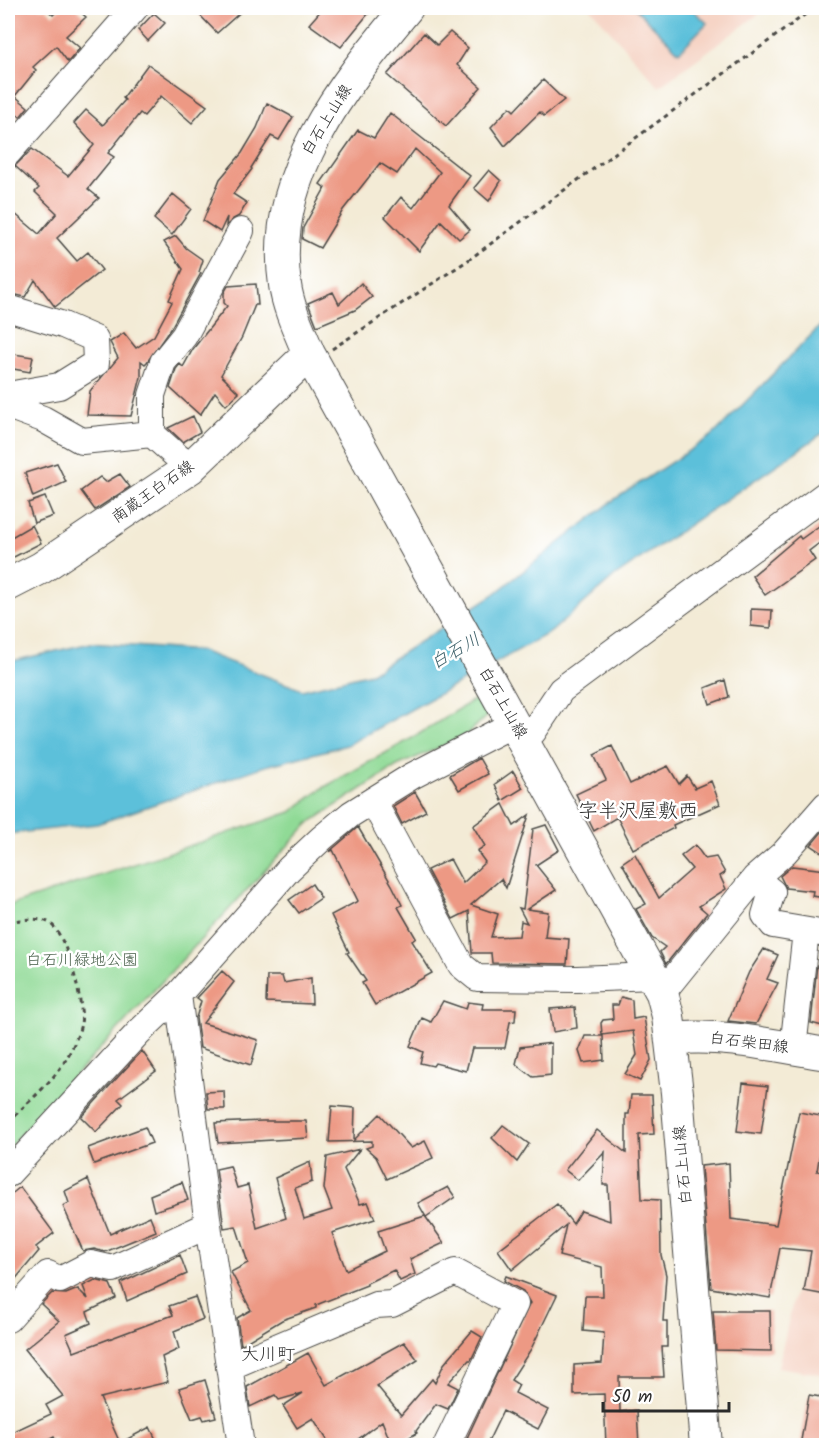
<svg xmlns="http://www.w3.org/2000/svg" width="834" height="1453" font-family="Kalam,'Klee One',sans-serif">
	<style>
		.built { fill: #f5d2c2 }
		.green { fill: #90da96; stroke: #5e8260; stroke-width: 1.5 }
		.water { fill: #5cc0da; stroke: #447682; stroke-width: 1.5 }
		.building { fill: #ed9984 }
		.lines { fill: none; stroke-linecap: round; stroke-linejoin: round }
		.minor-casing { stroke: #494845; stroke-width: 28 }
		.major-casing { stroke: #494845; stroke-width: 34 }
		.path { stroke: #494845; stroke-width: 3; stroke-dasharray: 4.5 4.5; stroke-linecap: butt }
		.minor { stroke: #fff; stroke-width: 26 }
		.major { stroke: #fff; stroke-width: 32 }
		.labels { text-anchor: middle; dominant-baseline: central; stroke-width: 5; stroke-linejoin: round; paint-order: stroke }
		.street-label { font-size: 16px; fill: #2b2b2b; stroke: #fff }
		.park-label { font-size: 16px; fill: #49604b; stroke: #fff }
		.water-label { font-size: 18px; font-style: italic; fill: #3c5f68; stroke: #fff }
		.neighbourhood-label { font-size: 18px; fill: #2b2b2b; stroke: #fff }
		.quarter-label { font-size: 20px; fill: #2b2b2b; stroke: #fff }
	</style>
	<rect width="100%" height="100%" fill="#fff"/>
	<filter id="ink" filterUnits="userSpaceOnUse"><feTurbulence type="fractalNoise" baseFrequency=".0167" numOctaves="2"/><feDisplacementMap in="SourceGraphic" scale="12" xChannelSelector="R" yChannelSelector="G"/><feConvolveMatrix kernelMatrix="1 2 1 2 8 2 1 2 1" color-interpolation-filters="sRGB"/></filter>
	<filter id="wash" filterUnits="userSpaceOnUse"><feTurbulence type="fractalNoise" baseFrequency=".008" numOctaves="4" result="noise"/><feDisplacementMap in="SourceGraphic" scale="24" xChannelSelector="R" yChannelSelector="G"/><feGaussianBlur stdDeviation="1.35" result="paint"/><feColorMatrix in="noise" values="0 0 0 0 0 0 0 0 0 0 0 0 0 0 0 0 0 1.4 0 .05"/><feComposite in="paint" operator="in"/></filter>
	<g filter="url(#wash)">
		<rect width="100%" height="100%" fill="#f3ebd6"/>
		<!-- built -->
		<path class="built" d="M590,8H767L659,87Z
			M826,1157V1375L778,1367Z"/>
		<!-- green -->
		<path class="green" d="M480,696L489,714L465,736L397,766L309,823L8,1148V906L291,812L321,789L414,737Z"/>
		<!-- water -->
		<path class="water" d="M635,8H691L707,23L679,52Z
			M826,320V431L615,576L551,632L347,745L262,767L97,824L8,834V662L91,643L201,651L302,690L371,673L493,595L615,499L713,435Z"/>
		<g id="blocks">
			<!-- building -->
			<path class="building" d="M8,8H45L53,15L60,8H76L86,17L66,36L80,48L68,62L56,46L33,67L36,70L15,96L28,107L20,117L8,105Z
				M193,8H245L217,33Z
				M323,8H373L341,47L309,24Z
				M154,13L165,23L148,41L138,30Z
				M450,32L468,48L457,65L481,87L446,126L387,75L424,33L437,45Z
				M148,64L207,106L192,123L161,96L144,116L140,113L108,153L114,157L88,189L99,198L57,238L77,261L88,252L102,270L55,307L35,280L25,297L8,293V208L39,234L57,213L35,192L39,188L15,166L32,149L68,176L94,145L74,123L86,110L103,125L125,100L123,98Z
				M543,80L564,100L544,116L540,112L505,146L491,127L510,107L514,111Z
				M267,103L293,117L279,140L271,136L251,168L252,169L233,194L247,203L239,216L233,219L226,226L227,217L220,232L203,221L220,179L242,153L257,128Z
				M390,113L470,176L449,205L470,230L459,239L441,221L419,251L385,217L401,197L413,208L440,172L415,149L397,174L380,163L343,210L320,248L302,239L303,228L325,188L320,184L358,130L374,138Z
				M489,170L501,181L489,201L474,188Z
				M173,194L191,209L172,235L154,219Z
				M176,236L186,248L203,260L199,272L201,273L171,328L147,362L145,364L141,361V377L131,416L87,415L90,391L118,358L110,342L124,333L136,348L154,336L172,302L169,300L183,269L164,242Z
				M361,283L372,297L355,310L317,326L308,303L333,292L339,304Z
				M256,284L258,305H255L242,337L221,375L239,393L226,405L215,392L200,415L170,388L176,369L180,364L183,367L193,349L227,306L224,303V293L228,286Z
				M8,353L33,357L30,372L8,368Z
				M193,416L200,432L183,442L168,428Z
				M57,463L66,482L33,497L25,473Z
				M120,474L130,487L95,510L81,491L100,477L106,482Z
				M45,497L53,516L34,523L28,503Z
				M826,521V538L809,551L815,560L765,595L752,576L799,536L801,539Z
				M32,525L41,543L8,560V539Z
				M751,609L772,610L771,628L751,626Z
				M725,680L729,697L710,704L705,688Z
				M612,746L630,784L668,766L679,784L687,776L695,788L711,781L720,804L673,825L674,828L633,849L617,817L594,831L576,794L606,780L594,755Z
				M479,758L488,774L459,790L450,775Z
				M513,771L523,788L502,801L495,784Z
				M415,792L426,811L402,824L393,806Z
				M503,804L514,826L529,815L506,888L501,879L471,905L498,914L491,937L519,936L521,921L527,923L519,908L523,909L533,829L546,825L559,850L536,865L556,890L527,909L548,912L545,937L569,939L567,964L492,963L491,953H472L469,911L453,919L427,870L450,859L463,883L485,862L477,851L485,846L473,826Z
				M358,827L392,885L402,905L398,907L416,938L412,941L432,973L375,1005L362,983L366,981L347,953L349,952L331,915L358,901L333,850L329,852Z
				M826,827V855L811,845Z
				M695,845L705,859L716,857L725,873L720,876L726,889L699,906L707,913L666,964L660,952L665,947L652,938L636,909L646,904L622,863L635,854L659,898L692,869L681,856Z
				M792,866L826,870V898L812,896L813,891L786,888L780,876Z
				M312,884L321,898L299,913L289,900Z
				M764,949L778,955L767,979L778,983L756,1024L728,1021L749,972Z
				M817,965H826V1027L811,1023Z
				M222,971L234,982L203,1023L258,1040L251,1065L200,1048L196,1018L201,1001L197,998Z
				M267,976H282L284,983L311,978L312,1004L266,1002Z
				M621,997L632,1000L633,1019L644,1017L651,1060L640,1081L625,1074L637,1055L633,1031L602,1035L601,1023L603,1020L613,1019L612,1005H618Z
				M443,1001L466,1009L468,1002L483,1004L482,1009H516L515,1021L510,1022L505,1048H472L466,1071L435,1063L433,1066L420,1063L423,1052L410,1046L422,1018L431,1022Z
				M575,1007L577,1028L553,1032L550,1009Z
				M585,1036H603L604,1060L583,1063L579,1051Z
				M551,1043V1075L533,1077L516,1064L520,1047Z
				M142,1051L156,1071L118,1099L123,1104L96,1132L81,1117Z
				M743,1083L768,1086L761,1134L737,1131Z
				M224,1091L225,1109H208L206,1092Z
				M631,1095H652L654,1134L639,1135L642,1199L660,1200L661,1255L666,1275L663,1321H667V1347H662L664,1377H619L620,1412L637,1410L639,1446H606L604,1394L574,1395V1365L602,1363L604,1333L583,1331L585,1296H603L602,1267L559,1256L566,1225L512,1270L498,1250L557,1204L573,1224L581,1211L610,1221L608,1185H603L605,1152L578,1180L565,1170L597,1130L626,1153V1114H629Z
				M332,1106L355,1108L354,1140L380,1114L411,1148L425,1141L433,1158L387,1179L376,1157L366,1148L372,1146V1141L329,1142Z
				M799,1112L826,1117L817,1171L826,1173V1295L804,1291L811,1251L780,1248L770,1298L711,1288L701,1166L729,1163L731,1219L776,1225Z
				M262,1121H306L308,1138L218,1143L215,1123Z
				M503,1125L529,1144L517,1162L492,1138Z
				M145,1127L152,1143L94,1164L88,1148Z
				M360,1149L344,1169L360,1204L368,1202L375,1219L332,1233L346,1270L385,1251L378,1231L425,1216L444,1243L410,1259L415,1274L400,1281L394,1270L367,1283V1285L316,1305V1308L282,1320L241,1345L237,1318L251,1310L231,1272L248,1263L236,1226L224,1228L216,1169L230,1166L237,1188L248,1185L257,1228L286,1218L275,1178L310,1162L312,1182L295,1188L304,1219L332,1210L324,1189L327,1157Z
				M88,1179L110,1234L150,1216L156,1231L105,1252L94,1249L83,1251L63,1206L69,1203L65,1191Z
				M182,1182L188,1200L154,1211L150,1195Z
				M20,1187L54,1233L36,1247L39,1251L8,1288V1197Z
				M448,1187L455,1197L426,1217L418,1203Z
				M180,1255L187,1274L127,1301L121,1283Z
				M506,1276L557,1295L531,1349L511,1380L519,1385L515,1393L548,1410L538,1429L503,1411L486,1446H478L467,1438L530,1303L523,1291L504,1281Z
				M95,1280L110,1284L116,1298L87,1312L91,1323L66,1334L74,1352L173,1315L169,1306L195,1297L203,1319L174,1331L179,1349L162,1357L168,1382L100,1398L120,1443L150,1427L159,1446H58L54,1437L36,1446H8V1434L51,1414L46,1405L63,1396L25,1349L59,1321L41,1304L52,1293L66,1294L78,1289L88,1299L83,1286Z
				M713,1311H770L771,1351L716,1350Z
				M472,1331L482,1337L471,1360H469L448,1383L458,1388L448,1409L436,1404L416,1431L417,1433L394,1446H392L382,1421L349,1446H331L313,1418L297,1428L283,1406L303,1393L279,1400L275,1395L250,1407L247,1387L308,1353L326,1385L404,1342L418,1360L377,1386L401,1415L432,1379L435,1383L444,1364Z
				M205,1380L216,1417L204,1420L202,1416L192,1419L179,1388Z
				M809,1395L826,1398V1446H800Z"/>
		</g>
	</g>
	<g filter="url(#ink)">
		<use href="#blocks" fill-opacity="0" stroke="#494845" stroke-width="1.5"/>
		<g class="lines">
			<defs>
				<path id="minor" d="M8,153L135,8
					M8,308L63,325L95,339L96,363L59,386L8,395
					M8,406L43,419L82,441L152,434
					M190,468L152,434V395L163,362L184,336L241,231
					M523,738L533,732L561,690L826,494
					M373,801L461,965L477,978L577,979L654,976
					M755,878L772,892L765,915L773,925L826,934
					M662,993L755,878L785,852L826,805
					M178,995L208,1225L241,1446
					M793,1049L806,931
					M8,1174L139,1032L178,995L289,869L322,838L351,814L412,776L515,723
					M8,1319L48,1274L60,1280L91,1264L113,1269L208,1225
					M229,1367L376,1305L392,1304L455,1272L515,1304L446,1446"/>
				<path id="major" d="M407,8C342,86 269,177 285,285C288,308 300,332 309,354L662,993L668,1016L677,1093L706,1446
					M8,585L41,568L190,468L309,354
					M671,1039C722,1033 776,1046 826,1054"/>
			</defs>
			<!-- minor casing -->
			<use href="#minor" class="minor-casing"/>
			<!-- major casing -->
			<use href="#major" class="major-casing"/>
			<!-- path -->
			<path class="path" d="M332,349L467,261L814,8
				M8,922C20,920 36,917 48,922C66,930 85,1006 81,1024C79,1032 75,1043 71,1050C58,1078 30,1100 8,1122"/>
			<!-- minor -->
			<use href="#minor" class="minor"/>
			<!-- major -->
			<use href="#major" class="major"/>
		</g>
	</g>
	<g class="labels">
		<!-- street labels -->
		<g class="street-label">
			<text transform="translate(327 120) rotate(-58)">白石上山線</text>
			<text transform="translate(153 492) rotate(-35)">南蔵王白石線</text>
			<text transform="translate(503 703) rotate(60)">白石上山線</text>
			<text transform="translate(749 1043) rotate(7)">白石柴田線</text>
			<text transform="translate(683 1165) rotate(-95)">白石上山線</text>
		</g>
		<!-- park labels -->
		<g class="park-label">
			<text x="82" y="960">白石川緑地公園</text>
		</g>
		<!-- water labels -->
		<g class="water-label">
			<text transform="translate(456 652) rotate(-30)">白石川</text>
		</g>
		<!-- neighbourhood labels -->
		<g class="neighbourhood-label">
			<text x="268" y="1355">大川町</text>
		</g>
		<!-- quarter labels -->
		<g class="quarter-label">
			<text x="638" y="812">字半沢屋敷西</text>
		</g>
	</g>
	<!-- margin -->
	<rect width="834" height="1453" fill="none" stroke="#fff" stroke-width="30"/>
	<!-- scale -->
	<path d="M603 1402v9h126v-9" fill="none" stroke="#2b2b2b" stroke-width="3"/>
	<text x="612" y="1402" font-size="18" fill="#2b2b2b" stroke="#ffffff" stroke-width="4.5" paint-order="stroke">50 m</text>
</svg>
